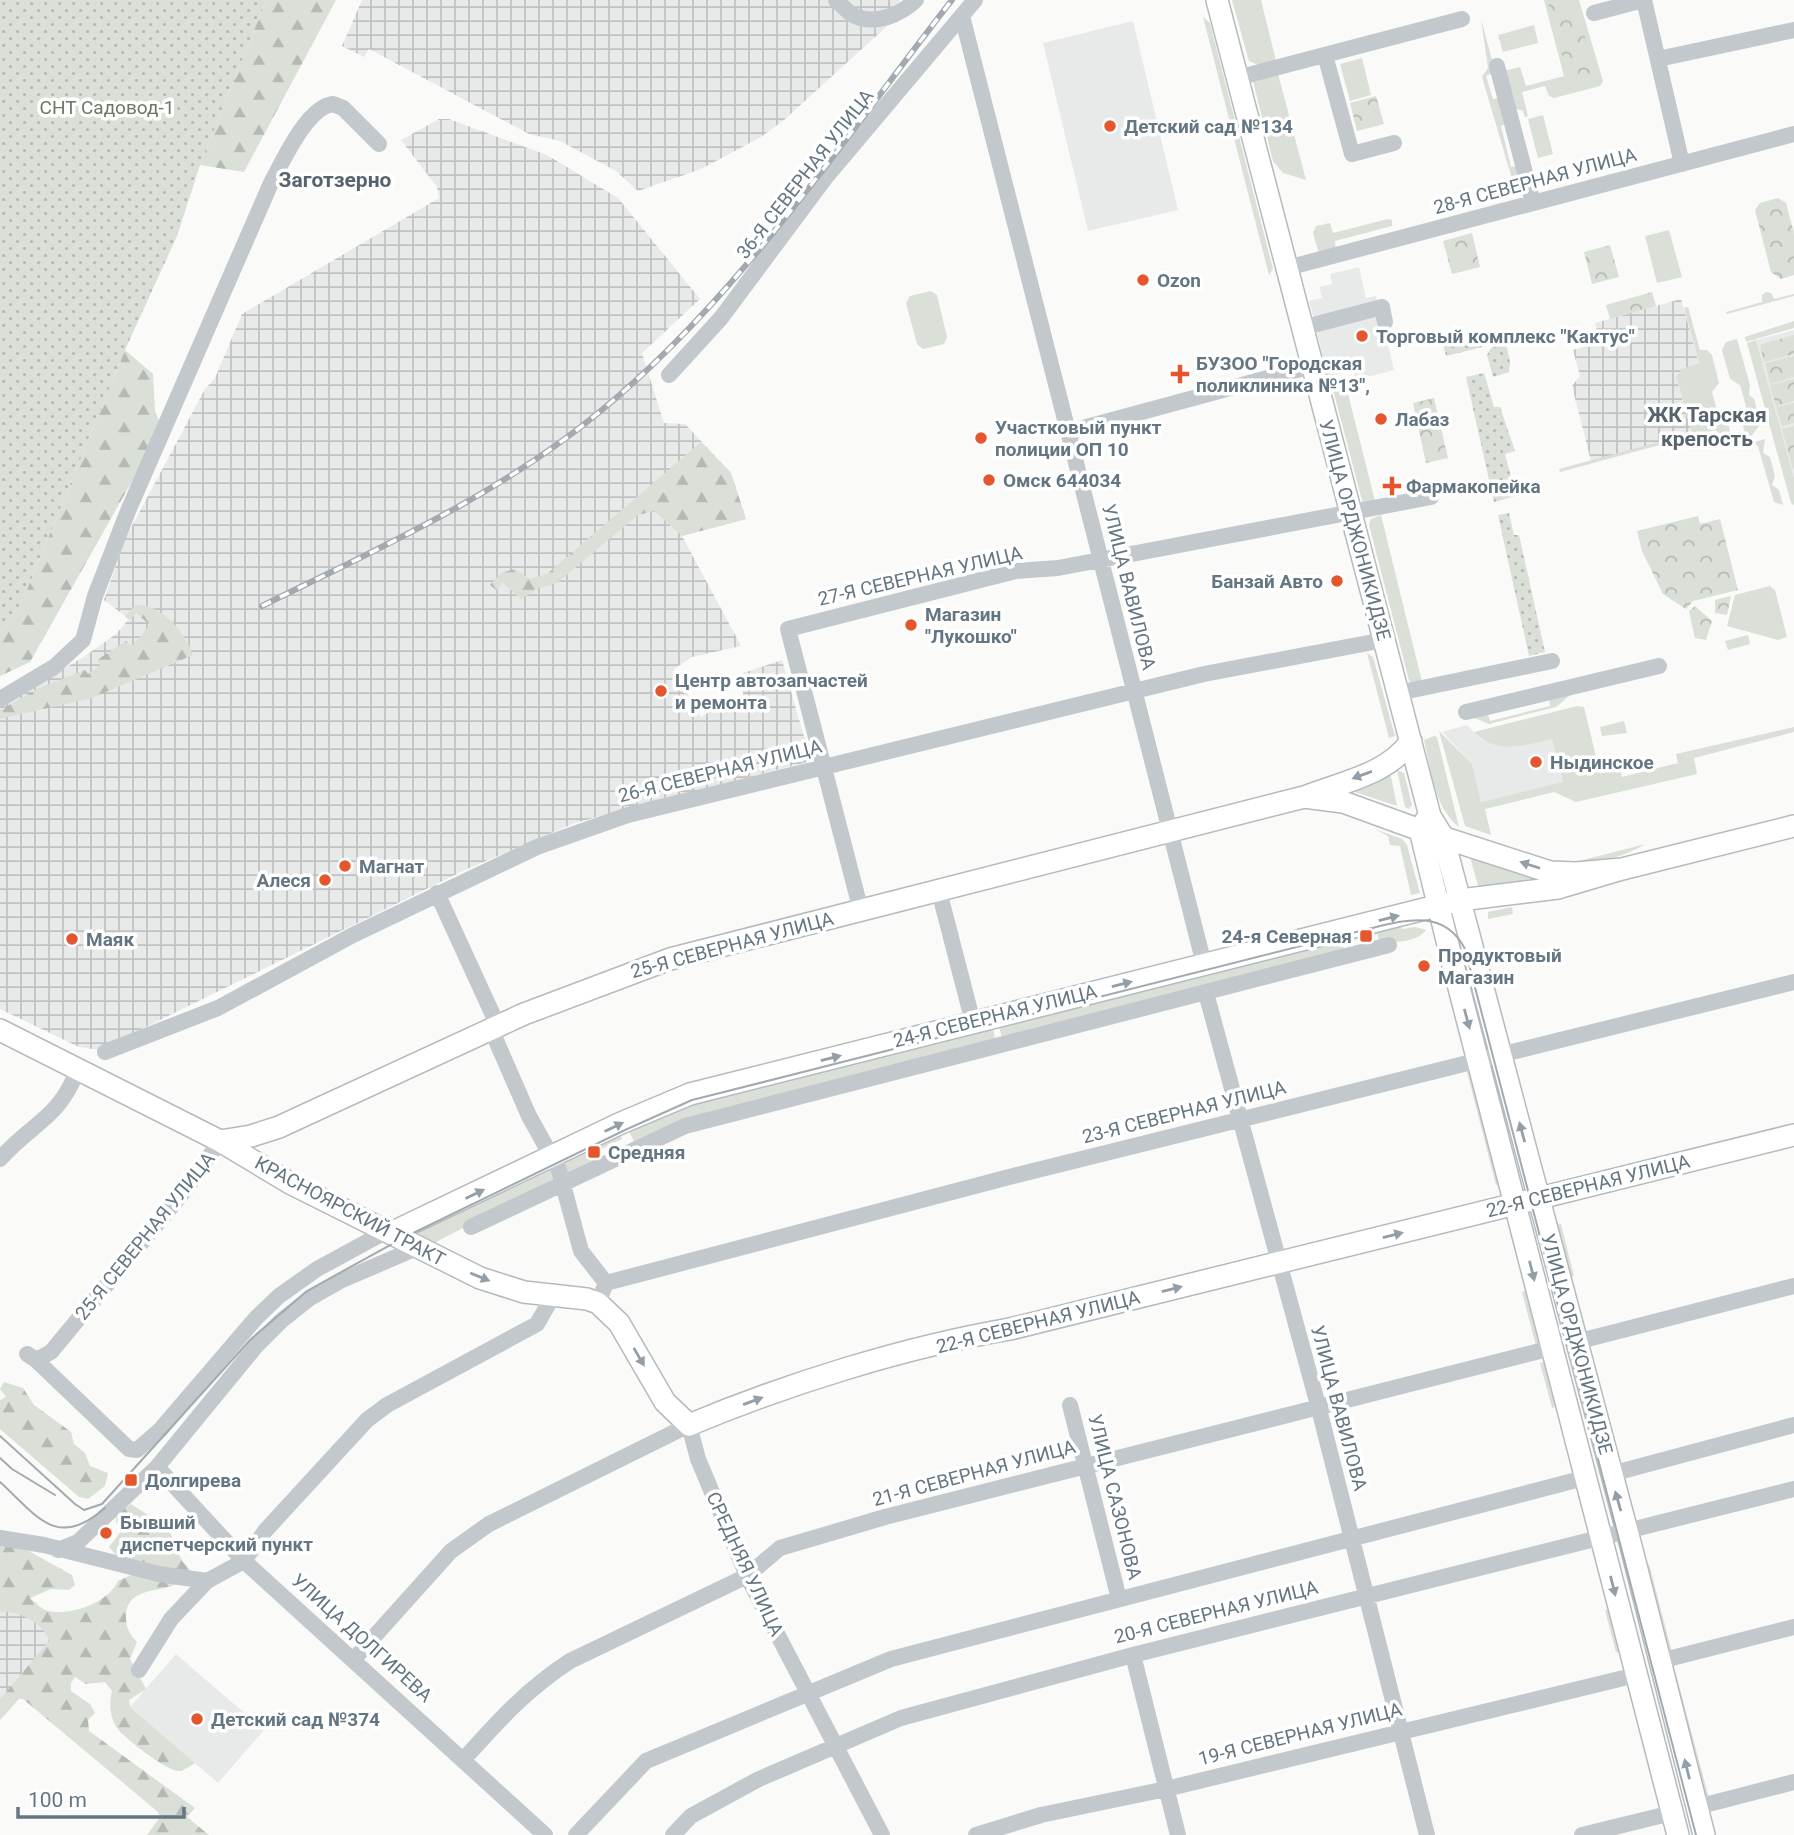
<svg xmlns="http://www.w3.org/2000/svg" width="1794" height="1835" font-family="Roboto,sans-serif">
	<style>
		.built { fill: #e8e9e9 }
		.industrial { fill: url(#industrial-grid) }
		.grass { fill: #dadfd7 }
		.forest { fill: url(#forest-firs) }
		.park { fill: url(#park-crowns) }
		.garden { fill: url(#garden-dots) }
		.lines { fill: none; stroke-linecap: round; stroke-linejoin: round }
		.major-casing { stroke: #b5babe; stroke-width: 24 }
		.minor { stroke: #c3c8cc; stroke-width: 16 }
		.major { stroke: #fff; stroke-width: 21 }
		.tram { stroke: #a2aab0; stroke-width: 2 }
		.rail-casing { stroke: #a2aab0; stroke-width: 6 }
		.rail { stroke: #fff; stroke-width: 3.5; stroke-dasharray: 10; stroke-linecap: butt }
		.oneway { fill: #939fa8 }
		.poi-dot { fill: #e4572e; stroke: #fff; stroke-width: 2.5 }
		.labels { text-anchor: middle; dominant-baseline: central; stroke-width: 7; stroke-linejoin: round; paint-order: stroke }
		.park-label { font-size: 19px; fill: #687a64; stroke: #fff }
		.poi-label { font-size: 19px; font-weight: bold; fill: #657683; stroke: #fff; text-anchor: start }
		.street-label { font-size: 19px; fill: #657683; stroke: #fff }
		.neighbourhood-label { font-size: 21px; font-weight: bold; fill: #57646e; stroke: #fff }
	</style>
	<defs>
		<pattern id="industrial-grid" width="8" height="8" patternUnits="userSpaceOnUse" patternTransform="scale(1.75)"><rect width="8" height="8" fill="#e8e9e9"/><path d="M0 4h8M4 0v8" fill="none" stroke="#c0c1c2"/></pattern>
		<pattern id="forest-firs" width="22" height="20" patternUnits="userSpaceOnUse" patternTransform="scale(1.75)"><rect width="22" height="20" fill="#dadfd7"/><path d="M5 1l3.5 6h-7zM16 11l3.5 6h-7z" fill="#b4b9b4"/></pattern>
		<pattern id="park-crowns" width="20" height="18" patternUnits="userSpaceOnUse" patternTransform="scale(1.75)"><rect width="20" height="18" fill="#dadfd7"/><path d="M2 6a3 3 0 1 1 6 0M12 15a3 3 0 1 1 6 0" fill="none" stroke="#b4b9b4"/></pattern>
		<pattern id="garden-dots" width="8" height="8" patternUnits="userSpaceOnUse" patternTransform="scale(1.75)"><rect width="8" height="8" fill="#dadfd7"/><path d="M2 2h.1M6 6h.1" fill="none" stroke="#b4b9b4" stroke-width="1.8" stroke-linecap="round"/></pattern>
	</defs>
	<rect width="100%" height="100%" fill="#fafaf8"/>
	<!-- built -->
	<path class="built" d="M1133,21L1178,210L1088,231L1043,43Z
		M1359,267L1366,298L1376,296L1394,370L1355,380L1353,370L1328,377L1309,301L1322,298L1319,287L1332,284L1330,274Z
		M1794,330V478L1756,340Z
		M1467,725L1481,739L1503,746L1552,739L1563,783L1481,802L1472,764L1442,732Z
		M176,1654L264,1730L218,1783L130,1707Z"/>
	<!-- industrial -->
	<path class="industrial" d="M362,0H900L886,27L784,120L761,137L701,169L638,191L616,171L560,141L529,134L369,49L364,57L342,46Z
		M439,119H449L547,155L618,198L700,299L642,353L664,423L685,424L731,473L746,519L682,536L741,646L692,657L674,669L701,717L717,707L743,701V673L782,660L811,761L575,823L465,870L99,1050L79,1047L0,1009V707L85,656L116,634L129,619L104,600L125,539L205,389L215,378L242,314L439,198L437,187L401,140Z
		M1681,299L1699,364L1684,368L1676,376L1692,434L1591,461L1572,386L1580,376L1573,350L1600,342L1595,323Z
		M0,1573L63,1626L0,1699Z"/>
	<!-- grass -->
	<path class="grass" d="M1232,0H1261L1276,61L1260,66L1249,61Z
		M1544,0H1579L1603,81L1600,86L1554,98L1549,96L1545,86L1522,92L1528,116L1525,117L1523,111L1514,108L1504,71L1520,67L1526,86L1564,76Z
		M1203,17L1210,23L1273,269L1269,275Z
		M1481,19L1494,67L1493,73L1486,76L1493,99L1499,98L1505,124L1501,126L1511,167L1517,166L1525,186L1515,189L1482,77L1488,68Z
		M1534,25L1538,43L1503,52L1498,35Z
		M1362,58L1371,95L1350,101L1340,64Z
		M1277,70L1306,180L1283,173L1273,161L1252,77Z
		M1543,115L1553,154L1538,158L1528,119Z
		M1388,219L1392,220V226L1335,241L1336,249L1319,254L1313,233L1316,226L1330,223L1333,233Z
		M1669,230L1682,277L1657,283L1645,236Z
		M931,291L937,295L947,337L944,344L923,349L917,344L906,303L910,296Z
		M1766,292L1771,293L1774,299L1794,294V296L1727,314L1726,312L1762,302V295Z
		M1688,307L1700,350H1707L1712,355L1719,383L1712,392L1721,424L1729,426L1730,434L1723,437L1715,430L1560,472L1559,469L1692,433L1676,376L1684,368L1699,363L1684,308Z
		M1794,321V328L1746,342L1745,337Z
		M1737,339L1750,385L1749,395L1754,399L1761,424L1747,441L1742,422L1754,415L1753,409L1747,410L1740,385L1730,379L1722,350L1726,342Z
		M1756,340L1794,478V505L1791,503L1747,343Z
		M1336,381L1347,390L1375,501L1363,504L1331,382Z
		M1765,439L1763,453L1770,457L1775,476L1772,485L1779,490L1783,505L1774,502L1758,446L1751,443Z
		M1381,515L1422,682L1410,684L1369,525L1371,519Z
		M1770,586L1775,590L1787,637L1778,640L1727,626L1735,595Z
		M1748,635L1750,644L1728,650L1725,641Z
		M1367,653L1373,657L1395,736L1389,738Z
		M1574,692L1556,707L1489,724L1470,716L1487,712L1490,721L1550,706L1549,697Z
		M1577,706L1584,707L1600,773L1620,768L1622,777L1678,763L1676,754L1794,727V732L1694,758L1697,774L1576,802L1554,792L1485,809L1491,835L1465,826L1439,731L1472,764L1481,802L1563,782L1552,739C1525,745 1496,755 1474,732Z
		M1624,721L1627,733L1602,736L1600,727Z
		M1434,736L1437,737L1459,827C1434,807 1431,770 1424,740Z
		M1397,770L1404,773L1412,805L1409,809L1405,807Z
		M1390,772L1397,806L1352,791Z
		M1375,829L1402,839L1407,845L1420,893L1411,895L1400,846L1390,845L1388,836Z
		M1645,844C1623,858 1594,864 1568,864Z
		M1470,857L1542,882L1479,889Z
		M1512,907L1513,914L1488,919V912Z
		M1400,923L1402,929L1415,927L1426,930C1417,942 1393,944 1379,940L1377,934L1343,943L1344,950L1002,1038L997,1019Z
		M992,1024L996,1043L636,1146L627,1127L659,1112Z
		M1472,1071L1500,1184L1496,1185L1467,1072Z
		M618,1130L622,1139L591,1154L595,1161L566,1174L563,1158Z
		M545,1167L551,1169L556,1180L434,1243L421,1237L418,1231Z
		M1561,1224L1574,1276L1569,1277L1555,1225Z
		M1529,1290L1542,1344L1536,1346L1522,1292Z
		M1546,1361L1558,1406L1552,1408L1540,1363Z
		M1649,1564L1672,1652L1667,1650L1643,1566Z
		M1611,1609L1622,1654L1616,1652L1605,1610Z
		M1674,1667L1709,1798L1702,1793L1671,1671Z"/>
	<!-- forest -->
	<path class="forest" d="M266,0H336L244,172L200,165Z
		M125,350L153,374L155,411L162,428L30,662L0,676V632L21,604Z
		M701,442L731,473L746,519L682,536L654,511L638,515L557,583L539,588L521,599L503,583L496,590L490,585L501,573L515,569L530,579L547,574Z
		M135,605C162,603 185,633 193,655L92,698L0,719V710L39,688L85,670L88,674L100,665L97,660L126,641L132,646L150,625L136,613L130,620L125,617Z
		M4,1382L23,1388L34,1405L71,1432L74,1444L85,1453L90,1466L108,1473L105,1486L88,1499L79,1497L0,1429V1400L6,1397L0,1389Z
		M131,1504L168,1528L182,1561L190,1570C188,1573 187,1577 184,1580C167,1594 126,1584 126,1617C126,1628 130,1635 137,1642L130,1659L146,1689L129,1700L130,1707L195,1763C191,1765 185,1770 180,1771C169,1773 124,1738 117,1728C110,1718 109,1702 112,1691L105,1682L86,1684L75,1677L71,1683V1691L90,1704L95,1713L88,1720L89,1731L195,1808L187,1817L209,1835H147L160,1817L158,1812L23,1699H19L0,1720V1699L49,1641C44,1623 18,1610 0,1612V1542L27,1550L72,1575L75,1585L69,1590L51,1589L30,1598C35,1603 41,1609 48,1611C71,1616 108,1603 118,1581L133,1574L109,1547L122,1530L116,1522L117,1514Z"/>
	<!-- park -->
	<path class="park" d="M1547,0H1575L1595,74L1569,81Z
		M1376,96L1384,124L1357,131L1350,103Z
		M1778,198L1786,203L1794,233V275L1781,279L1771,272L1755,210L1760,203Z
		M1472,233L1480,267L1452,274L1443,241Z
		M1610,245L1619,277L1592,284L1584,252Z
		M1652,292L1656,306L1610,319L1606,305Z
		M1794,335V354L1764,362L1760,345Z
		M1794,356V377L1770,384L1765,363Z
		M1794,379V401L1776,406L1770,385Z
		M1434,398L1448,458L1426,463L1413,403Z
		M1794,403V423L1782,426L1776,407Z
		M1794,426V468L1793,469L1782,429Z
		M1698,516L1700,524L1720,519L1738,590L1693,601L1686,609L1663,594L1642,551L1637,531Z
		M1731,596L1727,615L1715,613V600Z
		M1695,606L1712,621L1706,640L1695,638L1689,611Z"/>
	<!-- garden -->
	<path class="garden" d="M0,0H266L200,165L177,236L125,350L21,604L0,632Z
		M1483,333L1485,340L1482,347L1446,356L1443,344Z
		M1506,343L1510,362L1509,372L1493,377L1487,355L1491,348Z
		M1484,373L1494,407H1500L1515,451L1505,454L1516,496L1494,502L1466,377Z
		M1509,513L1514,535H1519L1545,652L1529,656L1498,515Z"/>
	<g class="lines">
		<defs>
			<path id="major" d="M1217,0L1430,816L1443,837L1631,1546L1704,1835
				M1307,796C1343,782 1388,774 1411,741
				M1426,820L1420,830L1450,953L1678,1835
				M0,1030L220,1141L290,1183L480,1278L524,1292L587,1299L598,1303L619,1323L665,1402L689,1425C787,1384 905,1347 1010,1329L1794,1135
				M220,1141L251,1136L279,1127L524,1014L670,959L1304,797L1343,802L1420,830L1550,872L1576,873L1622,869
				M391,1233L621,1123L690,1094L1460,900L1558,888L1622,869L1794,826"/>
		</defs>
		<!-- major casing -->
		<use href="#major" class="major-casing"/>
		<!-- minor -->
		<path class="minor" d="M836,0C841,4 847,12 853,15C875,26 900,15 916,0
			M1644,0L1682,164
			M1594,13L1643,0
			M962,16L1204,964
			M1325,55L1352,154L1394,143
			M1658,59L1794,30
			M1497,66L1533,203
			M1237,78L1462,19
			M1287,268L1794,134
			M1302,328L1382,307L1385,322
			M669,375L721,318L826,177L975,0
			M1068,432L1312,366
			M1398,693L1552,661
			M0,699L54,667L83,640L95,596L128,511L271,183C283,161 307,107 333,104L343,108L379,144
			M1466,712L1659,666
			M939,891L970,1011
			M437,893L498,1026
			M861,911L788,629L1016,571L1058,568L1431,497
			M1206,993L1319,1409L1427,1835
			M491,1029L529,1116L559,1170L581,1251L606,1283
			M105,1052L218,1008L353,935L537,847L628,815L1204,674L1384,640
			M0,1159C33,1122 59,1119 78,1069
			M471,1227L685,1126L1389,945
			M598,1303L606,1283L1013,1176L1794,982
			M1576,1342L1794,1286
			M27,1354L36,1360L129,1449L137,1450L160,1430L256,1318L279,1296L317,1269L387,1231
			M36,1360L51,1352L186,1189L220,1141
			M1070,1405L1119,1599
			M157,1467L244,1561L545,1835
			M1611,1474L1794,1425
			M0,1538L44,1545L159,1574L207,1581
			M58,1550L78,1542L157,1467L257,1345L281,1321L310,1298L340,1281L419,1247
			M1133,1655L1178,1835
			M354,1659L451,1551L489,1524L689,1425L698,1459L747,1576L882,1835
			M1660,1661L1794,1627
			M139,1670L171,1619L207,1581L244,1561L265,1531L367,1420L387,1405L537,1324L553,1296
			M464,1759C498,1721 527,1689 570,1661L747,1576L780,1548L885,1517L1552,1348
			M1697,1807L1794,1782
			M576,1835L646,1761L891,1659L1584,1478
			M673,1835L691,1816L759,1779L901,1718L1133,1655L1794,1489
			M976,1835L1041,1815L1166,1789L1636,1675
			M1582,1835L1672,1813"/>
		<!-- major -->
		<use href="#major" class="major"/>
		<!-- tram -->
		<path class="tram" d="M0,1436L75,1504L84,1510L102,1504L251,1339L307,1291L401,1239L625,1130L692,1100L716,1094L1368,929C1405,920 1444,908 1465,949L1696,1835
			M0,1458L12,1469L55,1495
			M0,1482C38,1517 57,1550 105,1508"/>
		<defs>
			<path id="rail" d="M262,606C377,549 497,496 597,414C736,301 842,141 952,0"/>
		</defs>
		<!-- rail casing -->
		<use href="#rail" class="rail-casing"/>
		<!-- rail -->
		<use href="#rail" class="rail"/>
	</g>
	<!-- one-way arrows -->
	<defs><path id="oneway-solid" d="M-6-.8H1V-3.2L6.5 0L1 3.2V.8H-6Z" transform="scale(1.75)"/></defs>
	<g class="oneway">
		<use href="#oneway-solid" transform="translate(1362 775) rotate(160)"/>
		<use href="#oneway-solid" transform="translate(1530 865) rotate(-162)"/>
		<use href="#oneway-solid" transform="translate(1389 918) rotate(-14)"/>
		<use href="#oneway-solid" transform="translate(1122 984) rotate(-14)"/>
		<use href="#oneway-solid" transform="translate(1467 1019) rotate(75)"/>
		<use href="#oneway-solid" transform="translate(831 1058) rotate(-14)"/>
		<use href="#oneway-solid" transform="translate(614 1127) rotate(-26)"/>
		<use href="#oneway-solid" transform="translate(1522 1132) rotate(-105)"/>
		<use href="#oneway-solid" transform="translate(475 1194) rotate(-26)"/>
		<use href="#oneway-solid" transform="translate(1393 1235) rotate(-14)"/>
		<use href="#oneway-solid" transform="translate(1532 1271) rotate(76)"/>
		<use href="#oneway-solid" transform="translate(480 1277) rotate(22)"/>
		<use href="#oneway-solid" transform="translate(1172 1289) rotate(-14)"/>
		<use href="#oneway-solid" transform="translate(639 1357) rotate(60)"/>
		<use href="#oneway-solid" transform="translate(753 1401) rotate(-20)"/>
		<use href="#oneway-solid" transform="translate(1618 1501) rotate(-106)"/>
		<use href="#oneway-solid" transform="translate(1613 1586) rotate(76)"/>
		<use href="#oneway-solid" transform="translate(1687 1769) rotate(-104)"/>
	</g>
	<!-- markers -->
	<g class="poi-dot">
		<circle cx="1110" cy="126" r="7"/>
		<circle cx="1143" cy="280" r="7"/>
		<circle cx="1362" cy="336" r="7"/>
		<path d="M1176.5 363.5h7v7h7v7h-7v7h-7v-7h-7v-7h7z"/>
		<circle cx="1381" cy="419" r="7"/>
		<circle cx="981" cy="438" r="7"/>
		<circle cx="989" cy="480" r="7"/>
		<path d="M1388.5 475.5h7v7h7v7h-7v7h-7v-7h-7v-7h7z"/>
		<circle cx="1337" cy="581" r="7"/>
		<circle cx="911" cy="625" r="7"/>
		<circle cx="661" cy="691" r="7"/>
		<circle cx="1536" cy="762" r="7"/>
		<circle cx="345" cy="866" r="7"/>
		<circle cx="325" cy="880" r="7"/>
		<rect x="1359" y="929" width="14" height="14" rx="3.5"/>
		<circle cx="72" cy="939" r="7"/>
		<circle cx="1424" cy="966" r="7"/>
		<rect x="587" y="1145" width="14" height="14" rx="3.5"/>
		<rect x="124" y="1473" width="14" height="14" rx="3.5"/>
		<circle cx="106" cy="1533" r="7"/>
		<circle cx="197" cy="1719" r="7"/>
	</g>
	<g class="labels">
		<!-- park labels -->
		<g class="park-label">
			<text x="107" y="107">СНТ Садовод-1</text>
		</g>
		<!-- poi labels -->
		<g class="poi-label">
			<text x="1124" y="126">Детский сад №134</text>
			<text x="1157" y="280">Ozon</text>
			<text x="1376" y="336">Торговый комплекс "Кактус"</text>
			<text x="1196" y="363">БУЗОО "Городская<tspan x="1196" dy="22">поликлиника №13",</tspan></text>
			<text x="1395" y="419">Лабаз</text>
			<text x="995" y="427">Участковый пункт<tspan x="995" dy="22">полиции ОП 10</tspan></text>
			<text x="1003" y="480">Омск 644034</text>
			<text x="1406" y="486">Фармакопейка</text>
			<text x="1323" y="581" text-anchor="end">Банзай Авто</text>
			<text x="925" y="614">Магазин<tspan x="925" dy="22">"Лукошко"</tspan></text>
			<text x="675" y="680">Центр автозапчастей<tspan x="675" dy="22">и ремонта</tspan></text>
			<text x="1550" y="762">Ныдинское</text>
			<text x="359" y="866">Магнат</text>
			<text x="311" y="880" text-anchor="end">Алеся</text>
			<text x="1352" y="936" text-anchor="end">24-я Северная</text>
			<text x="86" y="939">Маяк</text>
			<text x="1438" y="955">Продуктовый<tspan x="1438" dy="22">Магазин</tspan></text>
			<text x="608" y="1152">Средняя</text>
			<text x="145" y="1480">Долгирева</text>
			<text x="120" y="1522">Бывший<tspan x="120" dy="22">диспетчерский пункт</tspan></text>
			<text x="211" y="1719">Детский сад №374</text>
		</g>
		<!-- street labels -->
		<g class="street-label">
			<text transform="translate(805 174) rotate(-52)">36-Я СЕВЕРНАЯ УЛИЦА</text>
			<text transform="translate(1535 181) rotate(-15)">28-Я СЕВЕРНАЯ УЛИЦА</text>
			<text transform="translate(1355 530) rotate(75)">УЛИЦА ОРДЖОНИКИДЗЕ</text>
			<text transform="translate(920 576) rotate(-13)">27-Я СЕВЕРНАЯ УЛИЦА</text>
			<text transform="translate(1129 587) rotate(76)">УЛИЦА ВАВИЛОВА</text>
			<text transform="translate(720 771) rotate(-14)">26-Я СЕВЕРНАЯ УЛИЦА</text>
			<text transform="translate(732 945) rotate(-15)">25-Я СЕВЕРНАЯ УЛИЦА</text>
			<text transform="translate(995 1016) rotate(-14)">24-Я СЕВЕРНАЯ УЛИЦА</text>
			<text transform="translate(1184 1112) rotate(-14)">23-Я СЕВЕРНАЯ УЛИЦА</text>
			<text transform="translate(1588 1186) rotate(-14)">22-Я СЕВЕРНАЯ УЛИЦА</text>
			<text transform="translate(350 1211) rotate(28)">КРАСНОЯРСКИЙ ТРАКТ</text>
			<text transform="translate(145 1236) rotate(-51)">25-Я СЕВЕРНАЯ УЛИЦА</text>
			<text transform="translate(1038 1322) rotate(-14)">22-Я СЕВЕРНАЯ УЛИЦА</text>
			<text transform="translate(1577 1344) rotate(75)">УЛИЦА ОРДЖОНИКИДЗЕ</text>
			<text transform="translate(1339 1408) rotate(75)">УЛИЦА ВАВИЛОВА</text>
			<text transform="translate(974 1473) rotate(-15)">21-Я СЕВЕРНАЯ УЛИЦА</text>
			<text transform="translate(1115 1497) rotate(76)">УЛИЦА САЗОНОВА</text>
			<text transform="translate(745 1564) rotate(65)">СРЕДНЯЯ УЛИЦА</text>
			<text transform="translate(1216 1612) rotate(-14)">20-Я СЕВЕРНАЯ УЛИЦА</text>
			<text transform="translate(362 1638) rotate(42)">УЛИЦА ДОЛГИРЕВА</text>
			<text transform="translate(1300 1734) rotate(-14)">19-Я СЕВЕРНАЯ УЛИЦА</text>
		</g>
		<!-- neighbourhood labels -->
		<g class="neighbourhood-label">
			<text x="335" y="180">Заготзерно</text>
			<text x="1707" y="415">ЖК Тарская<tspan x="1707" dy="24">крепость</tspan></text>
		</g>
	</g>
	<!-- scale -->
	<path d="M18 1807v10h166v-10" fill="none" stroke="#657683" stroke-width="3.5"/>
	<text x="28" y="1807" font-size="21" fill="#657683" stroke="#ffffff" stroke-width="5" paint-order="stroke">100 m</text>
</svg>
